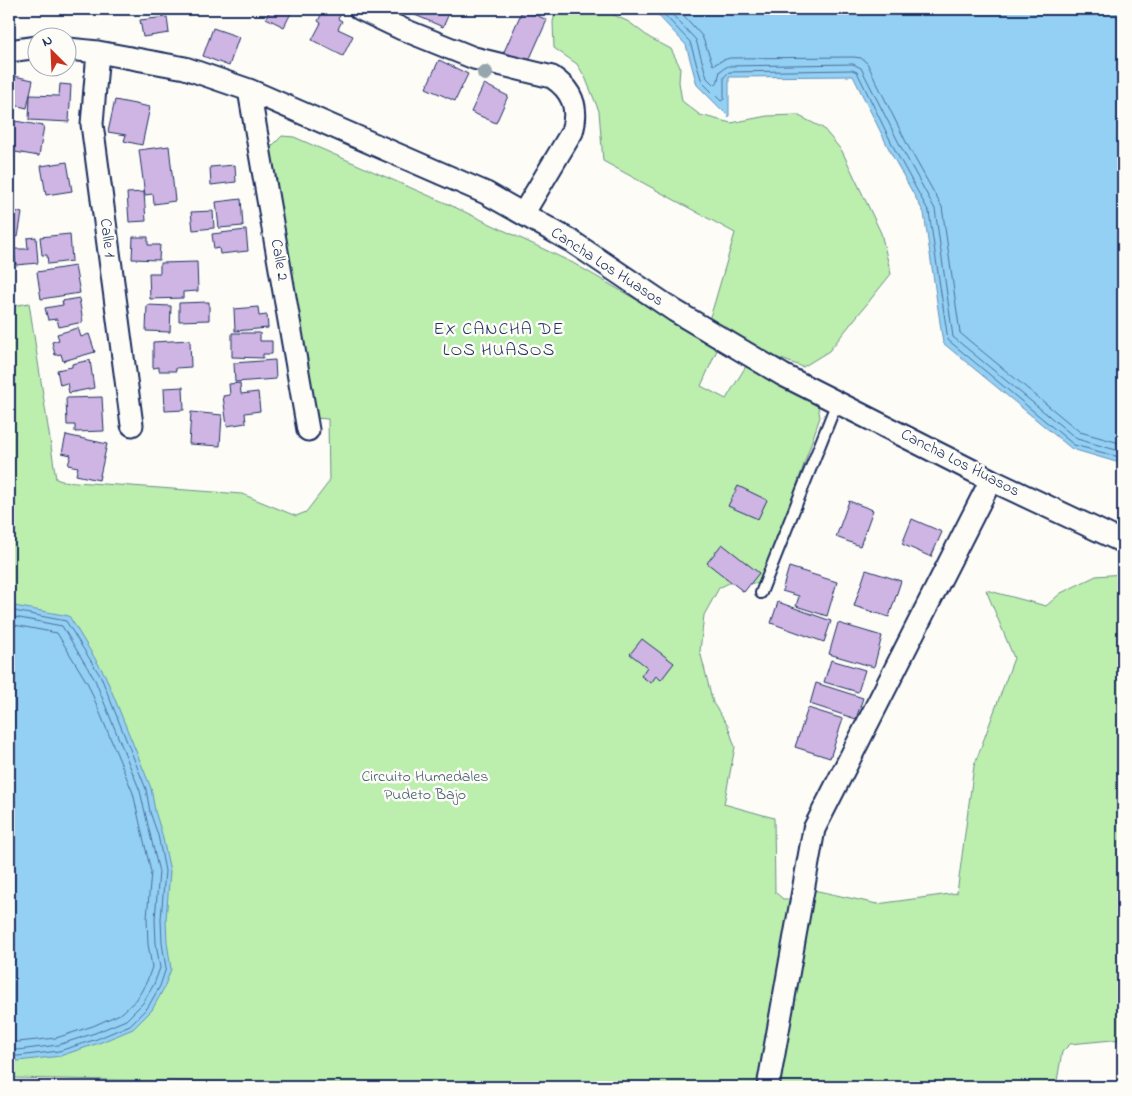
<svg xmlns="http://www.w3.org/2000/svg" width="1132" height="1096" font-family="'Indie Flower',sans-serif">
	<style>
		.green { fill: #bceeae; stroke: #6c8e86 }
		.water { fill: #93d0f4; stroke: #6390b8 }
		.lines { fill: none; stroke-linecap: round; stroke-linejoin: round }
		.shore { stroke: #4b6f9a; stroke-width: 1 }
		.building { fill: #cfb5e3; stroke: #1b2f5e }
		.service-casing { stroke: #1b2f5e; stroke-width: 14 }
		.minor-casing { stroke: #1b2f5e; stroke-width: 25 }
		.service { stroke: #fdfcf7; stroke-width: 10 }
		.minor { stroke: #fdfcf7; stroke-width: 21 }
		.tree { fill: #97a6ae }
		.labels { text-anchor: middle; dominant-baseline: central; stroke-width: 5; stroke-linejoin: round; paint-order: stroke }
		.street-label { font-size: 16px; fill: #1b2f5e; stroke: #fdfcf7 }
		.park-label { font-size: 16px; fill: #435f72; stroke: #fdfcf7 }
		.neighbourhood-label { font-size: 18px; letter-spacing: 1px; fill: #1b2f5e; stroke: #fdfcf7 }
	</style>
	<rect width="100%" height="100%" fill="#fdfcf7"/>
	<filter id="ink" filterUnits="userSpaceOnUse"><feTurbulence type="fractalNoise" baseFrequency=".02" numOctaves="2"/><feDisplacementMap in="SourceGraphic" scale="10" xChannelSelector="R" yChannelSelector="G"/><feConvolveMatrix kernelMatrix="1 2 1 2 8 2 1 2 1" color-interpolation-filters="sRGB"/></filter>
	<g filter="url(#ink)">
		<!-- green -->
		<path class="green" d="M556,9H601L629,22L650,38L671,49L680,67L679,82L682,101L700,115L731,123L767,116L797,115L823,128L842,151L881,233L891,274L829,351L803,367L770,355L708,322L713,308L735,233L603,161L599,111L585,77L577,64L554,48L553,22Z
			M282,136L294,137L448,204L573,263L637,300L717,350L701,386L726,399L746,366L817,401L820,417L763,585L735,580L719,588L704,615L700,651L713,703L728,726L735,747L724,804L774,818L775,892L783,899H804L809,889L877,904L957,893L974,766L1014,658L986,590L1046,606L1061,593L1096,576L1123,574V1039L1070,1044L1062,1052L1056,1087H480L9,1078V266L13,306L29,303L56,479L62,481L242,494L296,516L306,512L329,482L328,419L315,418L271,162V147Z"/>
		<!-- water -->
		<path class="water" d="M646,9H1123V464L1072,449L943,343L924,213L892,155L853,76L729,77V117L697,85L686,45L656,13Z
			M9,605L69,616L105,675L151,788L155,811L162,834L170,871L166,919L167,942L171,969L164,988L152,1010L133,1029L99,1043L60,1056L18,1061L9,1060Z"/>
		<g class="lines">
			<!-- shore -->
			<path class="shore" d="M659,9L690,42L702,82L721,101L724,99V77L729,72L852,70L857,72L896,152L929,212L948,340L1074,445L1123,458
				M667,9L696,40L707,78L714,85L717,84L720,71L728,66L853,64L861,68L902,149L935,209L953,337L1077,439L1123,452
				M678,9L702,36L713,65L723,60L730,58L853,57L861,58L867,63L908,146L942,207L960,333L1080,432L1123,444
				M9,610L66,621L101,677L146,789L150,812L158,835L165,871L161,919L162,943L166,968L160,986L148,1007L130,1025L97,1039L59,1051L18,1056H9
				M9,616L62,626L95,680L140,791L159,872L155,919L156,943L160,968L154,984L143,1003L126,1020L95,1033L58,1045L18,1050L9,1049
				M9,624L57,633L88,684L133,793L151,872L147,918L148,944L152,967L147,981L137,999L122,1013L93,1026L56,1038L18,1042H9"/>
		</g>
		<!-- building -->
		<path class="building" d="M268,9H293L284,27L266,18L270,10Z
			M324,9H343L338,19L342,21L338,29L353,36L343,56L312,40L321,23L318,21Z
			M401,9H451L443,27Z
			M523,9L547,20L527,65L503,54Z
			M167,17L169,33L143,37L140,20Z
			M213,28L239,37L229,66L203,56Z
			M439,60L468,74L455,101L426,88Z
			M14,76L33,80L27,108L9,104Z
			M60,84L71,85L69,122L29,120L30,95L59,96Z
			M484,84L508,96L496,123L471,112Z
			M115,100L150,107L142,145L124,141L126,135L108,132Z
			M9,120L44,126L39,156L9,151Z
			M169,146L175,201L154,204L153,194L145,195L139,150Z
			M67,162L72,191L46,195L41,166Z
			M235,165L236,182L211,185L210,167Z
			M144,192L146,221L129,222L127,193Z
			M241,199L243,226L219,228L216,202Z
			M11,210L22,213L18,237L9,235Z
			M213,211L214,228L193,230L191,212Z
			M246,230L248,251L220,254L219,248L214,249L212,234Z
			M70,234L72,261L48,264L47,255H42L40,237Z
			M36,237L38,263L16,265L14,249H28L27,238Z
			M133,237H148V245H160L159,260L132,259Z
			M197,262L198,291L183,292V298L150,299L149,273H160V263Z
			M75,266L80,293L41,299L37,272Z
			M79,298L83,322L59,327L57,319L48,320L45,308L63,305L62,301Z
			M209,302V320L179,321V303Z
			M147,305L171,306L170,332L146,331Z
			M258,307L259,316L267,315L268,328L235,331L234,309Z
			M78,328L81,337L89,334L95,352L63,361L61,354L55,355L52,342L59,340L57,334Z
			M232,333H260V341H272V354H263V358L232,357Z
			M190,340L191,367L176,368V371H159V367L153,368V342Z
			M90,360L94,388L69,393L67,383L60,385L57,370L72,367V364Z
			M275,360L276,379L235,382L234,363Z
			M240,383L241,394L258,392L260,411L245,413L246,423L227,426L223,396L230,395L229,384Z
			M183,387L184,410L165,411L164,388Z
			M102,397L104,431L75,432V425H67L66,398Z
			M191,412L222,415L220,446L189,444Z
			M66,435L107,444L99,480L76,475L78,467L68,465L71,455L62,453Z
			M738,486L767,500L758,519L728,506Z
			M849,501L873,510L860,546L836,537Z
			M912,519L942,532L931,557L902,544Z
			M722,544L759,573L744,592L707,563Z
			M789,567L837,582L827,616L796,606L799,596L782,591Z
			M866,570L901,581L889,617L854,606Z
			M778,602L831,621L824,642L771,623Z
			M838,623L882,636L874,667L829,654Z
			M642,639L674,663L661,680L656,676L651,683L641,676L647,667L630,654Z
			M831,660L865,670L858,692L824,682Z
			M816,683L863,698L856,719L810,704Z
			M808,708L843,719L830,758L795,747Z"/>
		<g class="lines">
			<defs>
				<path id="service" d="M761,593L837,402"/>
				<path id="minor" d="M360,9L402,29L474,58L552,77C573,91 579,108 572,132L523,214
					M68,49L98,52L185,68L249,90L486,193L571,241L675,311L783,375L991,480L1123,542
					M9,51L38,47
					M98,52L92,124L132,425
					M249,90L308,430
					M768,1087L814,829L991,480"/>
			</defs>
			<!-- service casing -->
			<use href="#service" class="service-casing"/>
			<!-- minor casing -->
			<use href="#minor" class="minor-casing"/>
			<!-- service -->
			<use href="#service" class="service"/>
			<!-- minor -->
			<use href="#minor" class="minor"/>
		</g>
		<!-- trees -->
		<circle class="tree" cx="485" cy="73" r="8"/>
	</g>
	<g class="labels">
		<!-- street labels -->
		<g class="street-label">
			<text transform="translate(107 238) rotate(83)">Calle 1</text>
			<text transform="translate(279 260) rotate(80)">Calle 2</text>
			<text transform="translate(607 267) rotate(33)">Cancha Los Huasos</text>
			<text transform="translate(960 463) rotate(27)">Cancha Los Huasos</text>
		</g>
		<!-- park labels -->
		<g class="park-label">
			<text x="425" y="777">Circuito Humedales<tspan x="425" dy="18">Pudeto Bajo</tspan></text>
		</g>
		<!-- neighbourhood labels -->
		<g class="neighbourhood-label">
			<text x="499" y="330">EX CANCHA DE<tspan x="499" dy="21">LOS HUASOS</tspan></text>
		</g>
	</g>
	<!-- margin -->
	<rect width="1132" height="1096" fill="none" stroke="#fdfcf7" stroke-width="30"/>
	<rect x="15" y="15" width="1102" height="1066" fill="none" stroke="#1b2f5e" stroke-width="2" filter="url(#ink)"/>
	<!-- north arrow -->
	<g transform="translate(52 52) rotate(336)"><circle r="24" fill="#fdfcf7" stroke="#a3aaba"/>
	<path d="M0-4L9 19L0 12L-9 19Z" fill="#c8321e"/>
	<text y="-8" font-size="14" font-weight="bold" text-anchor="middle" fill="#1b2f5e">N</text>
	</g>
</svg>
